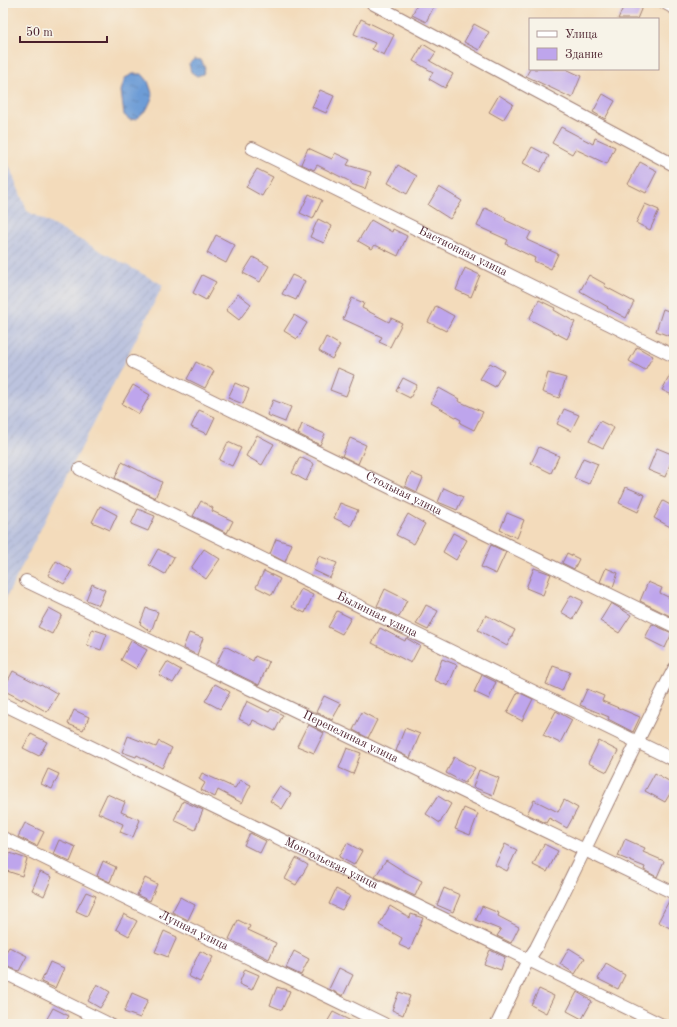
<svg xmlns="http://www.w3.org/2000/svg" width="677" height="1027" font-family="'Old Standard TT',serif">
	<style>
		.industrial { fill: url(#industrial-furrows) }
		.water { fill: url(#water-ripples); stroke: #5c5e80 }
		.building { fill: #bea5ec }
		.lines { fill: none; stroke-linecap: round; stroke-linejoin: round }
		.street-casing { stroke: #9e7d73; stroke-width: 14 }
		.street { stroke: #fff; stroke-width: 12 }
		.labels { text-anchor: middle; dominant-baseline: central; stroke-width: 3; stroke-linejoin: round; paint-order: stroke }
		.street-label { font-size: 12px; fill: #4a1f2b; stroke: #f7f3e8 }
	</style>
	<defs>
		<pattern id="industrial-furrows" width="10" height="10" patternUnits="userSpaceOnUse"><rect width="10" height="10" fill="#bcc3de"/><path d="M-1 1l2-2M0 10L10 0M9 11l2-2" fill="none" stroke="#a3a7bf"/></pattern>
		<pattern id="water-ripples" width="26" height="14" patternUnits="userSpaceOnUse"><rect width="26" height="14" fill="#6d9cd6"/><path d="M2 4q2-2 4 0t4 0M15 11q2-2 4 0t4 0" fill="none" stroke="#5c7fae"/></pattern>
	</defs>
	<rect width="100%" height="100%" fill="#f7f3e8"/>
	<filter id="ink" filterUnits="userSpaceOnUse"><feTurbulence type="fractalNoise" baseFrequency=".025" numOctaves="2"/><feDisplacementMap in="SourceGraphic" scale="8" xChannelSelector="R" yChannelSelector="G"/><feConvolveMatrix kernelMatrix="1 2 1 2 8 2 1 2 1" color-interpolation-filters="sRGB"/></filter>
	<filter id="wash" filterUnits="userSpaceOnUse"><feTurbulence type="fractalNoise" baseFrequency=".012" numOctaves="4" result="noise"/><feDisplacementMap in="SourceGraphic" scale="16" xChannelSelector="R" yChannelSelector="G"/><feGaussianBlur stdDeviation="0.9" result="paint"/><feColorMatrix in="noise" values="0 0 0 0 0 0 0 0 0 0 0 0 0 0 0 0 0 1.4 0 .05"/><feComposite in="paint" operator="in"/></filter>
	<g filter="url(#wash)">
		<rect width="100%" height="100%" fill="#f3dbbb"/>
		<!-- industrial -->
		<path class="industrial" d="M3,150L27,211L163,285L3,604Z"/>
		<!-- water -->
		<path class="water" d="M194,59L201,60L205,68L203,74L197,76L191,72L189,64Z
			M133,74H142L148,81L153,96L147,109L136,119L130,120L124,115L121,91L125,78Z"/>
		<g id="blocks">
			<!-- building -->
			<path class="building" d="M418,3H428L434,6L426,22L412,15Z
				M625,3H633L642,7L637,19H618Z
				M361,19L394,35L384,55L372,49L375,43L354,34Z
				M474,24L489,32L479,50L464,42Z
				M423,44L436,52L430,61L453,74L445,88L429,79L433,72L413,61Z
				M530,69H566L581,76L572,98L526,76Z
				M320,90L334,96L326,113L312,107Z
				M603,94L615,101L605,119L593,112Z
				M499,95L513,104L503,120L489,112Z
				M561,127L593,144L595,138L615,147L607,164L575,149L572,154L552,143Z
				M532,147L549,156L540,172L523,163Z
				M308,148L332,159L335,153L350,160L347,165L371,172L365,189L351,184V182L317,165L314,170L301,164Z
				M640,162L657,171L646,193L628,184Z
				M398,165L417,176L407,194L388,183Z
				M257,169L273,177L262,196L246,187Z
				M439,187L462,201L450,219L428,205Z
				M309,194L322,200L313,219L300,213Z
				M645,204L659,210L650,230L636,223Z
				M485,208L506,218L505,220L531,232L527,240L558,254L551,269L534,261L535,258L506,244L508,240L477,226Z
				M318,219L332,226L324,243L310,237Z
				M371,220L392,232L393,229L407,236L398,256L375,245L372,249L358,241Z
				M216,235L235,245L226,263L207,253Z
				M253,257L269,266L260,282L243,273Z
				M465,268L480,275L471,297L456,290Z
				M202,275L216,282L206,300L193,293Z
				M292,275L305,281L296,300L282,294Z
				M589,275L605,284L604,286L634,302L626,318L607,308L608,307L580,291Z
				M238,294L251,304L239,320L226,310Z
				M352,298L364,303L362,308L389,322L391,318L402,323L390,347L379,342L382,337L343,319Z
				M539,300L555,308L554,310L575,322L567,339L529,319Z
				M436,306L454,316L446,331L428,322Z
				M663,309L674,313V331L672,337L656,331Z
				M294,315L307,323L297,339L284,331Z
				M326,337L340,345L332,359L319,351Z
				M637,347L653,356L645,370L629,361Z
				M196,362L214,371L205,388L187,379Z
				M490,363L504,371L495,387L480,379Z
				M338,368L354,375L346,396L330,390Z
				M674,368V396L662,390Z
				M548,373L566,378L559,398L542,392Z
				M403,378L417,385L410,398L396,391Z
				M235,383L249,389L243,404L228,398Z
				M133,385L150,395L139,414L122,404Z
				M439,388L459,399L458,401L483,412L474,430L460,423L461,420L431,403Z
				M273,400L291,407L285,422L267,415Z
				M564,409L579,415L571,431L557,424Z
				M199,410L215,417L207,434L191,427Z
				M600,421L614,428L603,448L589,441Z
				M302,424L325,434L320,445L298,434Z
				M257,435L274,444L262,465L246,456Z
				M350,438L366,445L358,464L342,456Z
				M228,442L241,448L232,466L219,460Z
				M539,447L559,456L551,473L531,463Z
				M657,448L674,455L665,477L648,470Z
				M300,457L314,464L306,481L292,473Z
				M583,458L598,464L589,484L574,478Z
				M122,462L162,482L155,498L115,478Z
				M411,473L423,478L417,492L405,486Z
				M626,487L645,495L638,512L619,503Z
				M444,488L463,497L457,510L438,502Z
				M201,501L213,508L212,511L233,521L227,533L193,516Z
				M663,501L674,507V529L654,518Z
				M340,503L358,510L351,526L334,518Z
				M100,506L117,515L110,530L92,522Z
				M138,509L155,516L148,531L131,524Z
				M507,513L524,520L517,538L500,530Z
				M408,514L425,524L414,544L396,535Z
				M453,533L467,540L456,560L443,552Z
				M276,539L292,544L285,562L270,554Z
				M491,545L506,552L496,574L481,567Z
				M158,549L174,557L165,574L149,565Z
				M204,549L220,559L206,579L191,568Z
				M567,553L579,559L574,569L562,563Z
				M319,556L337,563L330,578L313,570Z
				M56,561L72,570L64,584L48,575Z
				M534,568L551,574L543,595L526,588Z
				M606,568L618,573L613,587L600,582Z
				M264,571L280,579L272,595L256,587Z
				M648,582L662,588L660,593L674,600V618L640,601Z
				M92,584L105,590L99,605L86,600Z
				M301,589L313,595L305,613L292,607Z
				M385,589L407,600L399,617L377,606Z
				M571,595L583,601L573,619L561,612Z
				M611,603L631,615L619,633L600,621Z
				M426,605L438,611L428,630L416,624Z
				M49,608L62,615L52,634L38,627Z
				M146,608L158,612L151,632L140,624Z
				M337,611L351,618L342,634L328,627Z
				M486,615L515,630L507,646L478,630Z
				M652,624L672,633L665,648L645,638Z
				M380,628L405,641L406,638L420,646L411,663L372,643Z
				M92,629L107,634L101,650L87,645Z
				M189,633L203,638L197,655L183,648Z
				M131,641L147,650L136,669L121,660Z
				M225,646L253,661L255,656L269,662L259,685L216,664Z
				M442,659L457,665L448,686L434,680Z
				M167,662L181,670L173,683L159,675Z
				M553,666L570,672L562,691L546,684Z
				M13,671L40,685L41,684L58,694L47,712L23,698L22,700L3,690Z
				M482,675L496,682L489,699L474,692Z
				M215,684L230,692L220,709L205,701Z
				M587,689L604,696L602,701L640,717L633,732L608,719L609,717L580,705Z
				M518,692L533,699L522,721L507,713Z
				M324,696L341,704L332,720L316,712Z
				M247,701L269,712L271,709L283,715L275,731L253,720L251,725L239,719Z
				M74,710L89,717L83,730L68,724Z
				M556,711L572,720L560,743L543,735Z
				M362,712L377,720L368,738L353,730Z
				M309,725L324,733L314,753L297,746L306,728H307Z
				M405,728L420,734L410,758L396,751Z
				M31,734L47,742L39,756L23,748Z
				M128,736L156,747L159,741L172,748L162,768L137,755L136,757L122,752Z
				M599,741L618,751L607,772L588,763Z
				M347,748L361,753L353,774L339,768Z
				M454,757L475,768L465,783L446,773Z
				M48,769L59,774L52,789L41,784Z
				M479,770L499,778L493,795L473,787Z
				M202,773L235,788L240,780L251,785L242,803L218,790L215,797L201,790L205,783L199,779Z
				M655,773L674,784V787L665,802L645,791Z
				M279,787L291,794L282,809L270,801Z
				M107,794L125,802L121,812L140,820L133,837L120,832L123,824L98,813Z
				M438,796L451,804L440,823L426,814Z
				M534,800L558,812L564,800L578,808L567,828L549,818L546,823L527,814Z
				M183,801L203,810L195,830L174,820Z
				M464,808L478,814L470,835L455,829Z
				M25,823L44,832L37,846L18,837Z
				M250,833L266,841L260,853L244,845Z
				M625,839L645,848L643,852L664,861L657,877L644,870L645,867L618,856Z
				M59,840L76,847L70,862L53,854Z
				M347,843L362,851L354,865L339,857Z
				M505,844L517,850L507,871L495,865Z
				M544,844L558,851L547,872L533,865Z
				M10,853L27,859L22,876L4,870Z
				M296,858L308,865L296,885L285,879Z
				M386,860L405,872L422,881L415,896L375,877Z
				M103,861L116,867L110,882L97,876Z
				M40,872L52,877L44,896L32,890Z
				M145,878L157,884L150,901L137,895Z
				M444,888L460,895L453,912L437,905Z
				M336,889L350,896L342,910L329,904Z
				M86,892L96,896L87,916L76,911Z
				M180,897L195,905L188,920L172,912Z
				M670,899L674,900V930L658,922Z
				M390,906L410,918L411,914L423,918L410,950L399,945L402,938L379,925Z
				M482,906L499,913L498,916L519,927L511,943L497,936L501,930L476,920Z
				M124,914L137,921L129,936L116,929Z
				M238,920L250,926L248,930L276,943L269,959L229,939Z
				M164,931L177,937L168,957L155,952Z
				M9,947L27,956L19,971L3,965V957Z
				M569,948L585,958L575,974L560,964Z
				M490,950L505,957L501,970L484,964Z
				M200,951L213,957L200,982L188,976Z
				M294,951L309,959L301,975L286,968Z
				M50,962L64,968L55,988L41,982Z
				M606,964L625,975L618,989L598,979Z
				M339,968L353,975L343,996L329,989Z
				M245,969L259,975L252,990L239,984Z
				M97,984L110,992L100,1008L88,1001Z
				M277,987L290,991L282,1010L270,1005Z
				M539,989L554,996L546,1013L531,1005Z
				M399,992L410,996L403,1015L392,1010Z
				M577,992L592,1001L582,1019L567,1011Z
				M132,993L148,1000L140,1018L124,1012Z
				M53,1008L69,1016L64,1024H44Z
				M333,1012L357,1024H326Z"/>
		</g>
	</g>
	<g filter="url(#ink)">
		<use href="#blocks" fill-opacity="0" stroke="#9e7d73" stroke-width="1"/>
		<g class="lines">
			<defs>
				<g id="street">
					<path d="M372,3L674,165"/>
					<path d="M665,3L674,8"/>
					<path id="s1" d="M252,148L674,356"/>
					<path id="s2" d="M133,362L674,626"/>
					<path id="s3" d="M80,469C277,567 476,663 674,760"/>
					<path id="s4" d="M26,581L674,893"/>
					<path id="s5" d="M3,704L660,1024"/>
					<path id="s6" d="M3,838L384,1024"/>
					<path d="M3,972L109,1024"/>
					<path d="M497,1024L528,960L536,948C583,856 626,761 674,669"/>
				</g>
			</defs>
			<!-- street casing -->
			<use href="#street" class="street-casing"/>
			<!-- street -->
			<use href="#street" class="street"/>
		</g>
	</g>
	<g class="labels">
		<!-- street labels -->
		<g class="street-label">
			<text stroke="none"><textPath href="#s1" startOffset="235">Бастионная улица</textPath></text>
			<text stroke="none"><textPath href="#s2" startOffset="301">Стольная улица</textPath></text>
			<text stroke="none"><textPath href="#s3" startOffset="331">Былинная улица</textPath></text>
			<text stroke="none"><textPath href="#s4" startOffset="360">Перепелиная улица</textPath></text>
			<text stroke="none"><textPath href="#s5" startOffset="365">Монгольская улица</textPath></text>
			<text stroke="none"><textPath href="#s6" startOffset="212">Лунная улица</textPath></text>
		</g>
	</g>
	<!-- margin -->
	<rect width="677" height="1027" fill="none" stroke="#f7f3e8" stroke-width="16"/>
	<!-- legend -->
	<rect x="529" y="18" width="130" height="52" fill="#f7f3e8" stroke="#b29e9c"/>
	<rect x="537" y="31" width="20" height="6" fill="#ffffff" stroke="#b29e9c"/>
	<text x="565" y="38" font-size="12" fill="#4a1f2b">Улица</text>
	<rect x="537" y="48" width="20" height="12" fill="#bea5ec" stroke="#b29e9c"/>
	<text x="565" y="58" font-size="12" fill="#4a1f2b">Здание</text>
	<!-- scale -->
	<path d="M20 36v6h87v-6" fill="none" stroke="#4a1f2b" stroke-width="2"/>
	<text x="26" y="36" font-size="12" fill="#4a1f2b" stroke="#f7f3e8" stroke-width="3" paint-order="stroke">50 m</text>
</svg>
